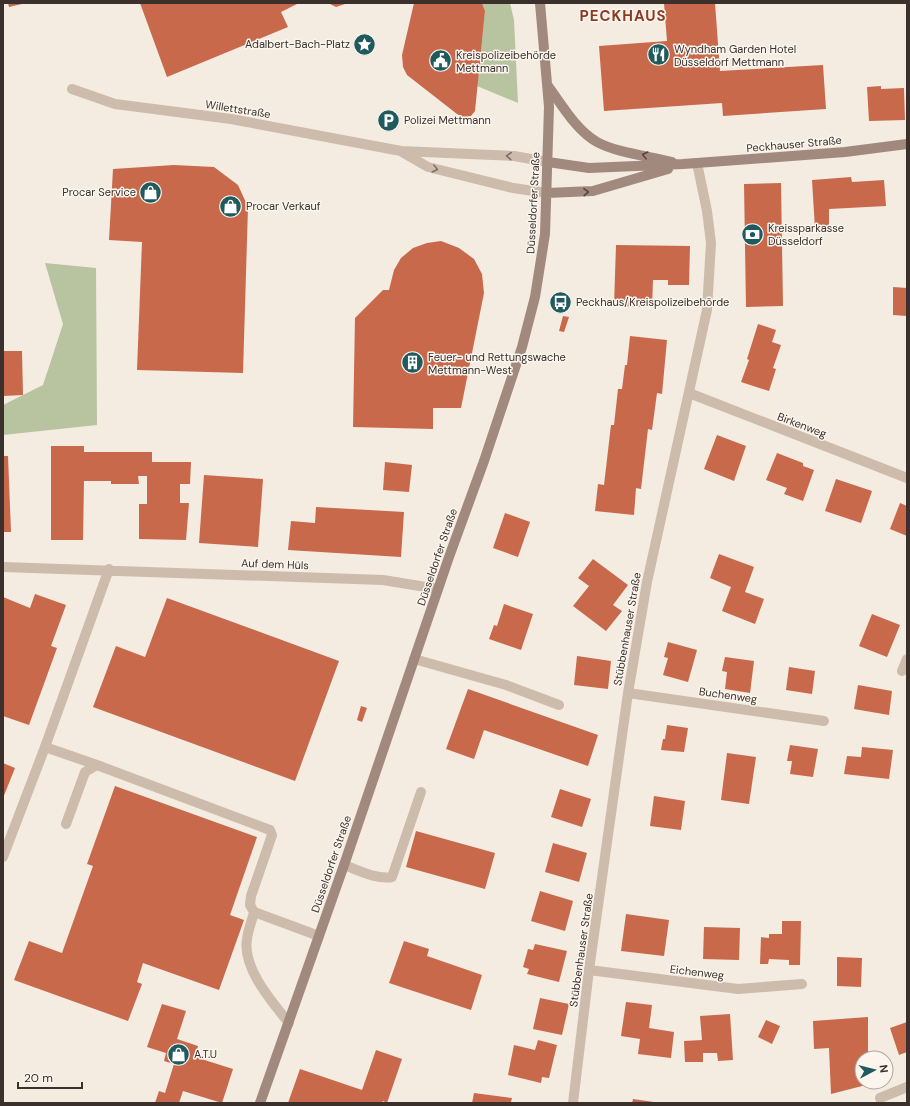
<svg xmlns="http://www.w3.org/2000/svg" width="910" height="1106" font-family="'DM Sans',sans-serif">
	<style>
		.green { fill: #b8c4a0 }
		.building { fill: #c8694b }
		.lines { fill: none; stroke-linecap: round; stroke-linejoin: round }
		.lane { stroke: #cdbbac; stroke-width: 10 }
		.street { stroke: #cdbbac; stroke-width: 10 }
		.secondary { stroke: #a18a7d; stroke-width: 10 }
		.oneway { stroke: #544640 }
		.oneway2 { stroke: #7d6f65 }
		.labels { text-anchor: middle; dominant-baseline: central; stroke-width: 3; stroke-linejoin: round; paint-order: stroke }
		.poi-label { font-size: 11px; fill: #3b302b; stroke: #fbf5ee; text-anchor: start }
		.street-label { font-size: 11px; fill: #3b302b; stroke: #fbf5ee }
		.district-label { font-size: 15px; font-weight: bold; letter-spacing: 1px; fill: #8c3b22; stroke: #fbf5ee }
	</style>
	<rect width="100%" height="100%" fill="#f4ebe1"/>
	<!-- green -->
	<path class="green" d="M482,3H510L514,20L518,103L477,86L485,11Z
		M45,263L96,268L97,425L3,435V405L43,385L63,324Z"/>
	<!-- building -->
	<path class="building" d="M8,3H22V4L9,7Z
		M140,3H299L281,12L288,27L167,77Z
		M328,3H348L336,7Z
		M414,3H482L485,11L475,111L471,116L463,117L457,114L407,75L403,67L402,55Z
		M664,3H715L720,71L823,65L826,109L723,116L722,103L604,111L599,46L667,41Z
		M881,86V89L904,88L905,120L869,121L867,87Z
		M174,165L214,167L238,185L248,207L243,373L137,370L142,242L109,240L113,169Z
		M851,177L852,182L884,180L886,206L829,209V228L815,229L812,180Z
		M781,183L783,306L746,307L744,184Z
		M441,241L459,248L474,259L482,274L484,293L461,408H433V429L353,427L355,318L383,290H389L394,270L401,258L413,248L427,243Z
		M616,245L690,246L689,285H668V280H653L652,307L614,306Z
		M893,287L907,288V316L893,315Z
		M563,316L569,317L564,332L559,331Z
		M758,324L776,330L772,342L781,345L773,368L776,369L769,391L741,382L749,360L747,359Z
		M630,336L667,340L662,394L657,393L652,430L648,429L641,489L636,488L634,515L595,511L598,484L604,485L611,425H614L618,389H622L625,365H627Z
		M3,351H22L23,395L3,396Z
		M717,435L746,446L734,481L704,469Z
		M51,446H84V452H152V462H191L190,484H180V503H189L186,540L139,539V504H147V476H138L139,484H111V481H84L83,540H51Z
		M777,453L803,463V466L814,470L803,501L784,494L787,488L766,480Z
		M3,456H8L11,532H3Z
		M385,462L412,465L409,492L383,490Z
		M204,475L263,479L258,547L199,543Z
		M836,479L872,491L861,523L825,511Z
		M900,503L907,506V536L890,529Z
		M316,507L404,512L401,557L288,550L291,521L315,523Z
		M505,513L530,522L518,557L493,548Z
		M719,554L754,567L745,592L764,599L755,624L722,611L731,587L710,578Z
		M593,559L628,585L613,605L622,611L606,631L573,606L589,586L578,578Z
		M35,594L66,605L51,646L57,648L29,725L3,716V597L30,608Z
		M167,598L339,661L295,781L93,707L116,646L145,657Z
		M504,604L533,614L521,650L489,639L494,625L497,626Z
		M872,614L900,625L887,657L859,646Z
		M668,642L697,650L688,682L663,675L668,658L664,657Z
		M577,656L611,661L608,689L574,685Z
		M725,657L754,661L750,693L725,689L727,672L722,671Z
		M789,667L815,671L812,694L786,690Z
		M858,685L892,691L889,715L854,709Z
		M468,689L598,735L588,766L484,730L474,759L446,749Z
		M361,706L367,708L362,722L357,720Z
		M667,725L688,728L684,752L661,750L663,739H665Z
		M790,745L818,749L813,777L790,774L792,761H787Z
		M862,747L893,750L889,779L844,774L847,756L861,757Z
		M727,753L756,757L749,804L721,800Z
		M3,763L15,768L3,798Z
		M115,786L257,837L230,915L244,920L219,990L143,963L137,982L142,984L128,1021L14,980L29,941L62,953L93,866L87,864Z
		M560,789L591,799L582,827L551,817Z
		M654,796L685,801L681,830L650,826Z
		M416,831L495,853L485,889L406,867Z
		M553,843L587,853L579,882L545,872Z
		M540,891L573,901L565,931L531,921Z
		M626,914L669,920L664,956L621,951Z
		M782,921H801L800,965H789V960L769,959L768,964H760L761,937L769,938V934H782Z
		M704,927L740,928L739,960L703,959Z
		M404,941L429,949L427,956L482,975L471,1010L389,983Z
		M535,944L567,951L559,982L527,974L529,969L523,967L528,949L533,950Z
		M837,957L862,958L861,987L837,986Z
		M540,998L569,1004L562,1035L533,1029Z
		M626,1002L652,1005L649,1028L674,1032L671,1058L638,1054L640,1039L621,1036Z
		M162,1004L186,1011L177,1039L198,1046L195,1057L233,1069L222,1103L183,1091L179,1103H155L159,1091L165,1093L174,1064L164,1061L166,1053L147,1047Z
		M730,1014L733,1060L718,1061L717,1053H703V1062H685L684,1041L702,1040L700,1016Z
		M868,1017V1058H862V1082H866V1085L831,1094L829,1048L814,1049L813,1021Z
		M766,1020L780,1026L772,1044L758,1037Z
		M907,1022V1052L899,1055L890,1028Z
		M538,1040L557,1045L549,1078L542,1077L541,1083L508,1075L514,1045L535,1050Z
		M376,1050L402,1059L387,1103L383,1101L382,1103H288L300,1069L362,1090Z
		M474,1093L512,1098L511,1102L514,1103H472Z
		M633,1099L654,1102V1103H632Z"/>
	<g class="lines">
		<!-- lane -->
		<path class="lane" d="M414,659L506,685L559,705
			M45,747L97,765
			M66,824L85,772L97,765L270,830L272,835L251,896L250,905L254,912L319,936
			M344,865C358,870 377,880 392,877L421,792
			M254,912C252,921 248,930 247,939C242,968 272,1002 289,1023"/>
		<!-- street -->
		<path class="street" d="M72,89L115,104L231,119L401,151L514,156L548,162
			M402,152L428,167L513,188L547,193
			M689,393L907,478
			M3,567L383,580L438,589
			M902,671L907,659
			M628,693L824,721
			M3,857L45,747L109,569
			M589,970L738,989L802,984
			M880,1098L907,1087
			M573,1103L589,970L628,693L647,582L707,310L711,243L707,211L697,163"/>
		<!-- secondary -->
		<path class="secondary" d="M548,86C562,105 576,130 597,142C617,153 649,156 672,162
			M548,162L589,168L683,164L845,152L907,144
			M547,193L593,191L668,169
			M260,1103L344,865L449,557L484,461L522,347L535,297L545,234L549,107L540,3"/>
	</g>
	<!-- one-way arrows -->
	<defs><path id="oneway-chevron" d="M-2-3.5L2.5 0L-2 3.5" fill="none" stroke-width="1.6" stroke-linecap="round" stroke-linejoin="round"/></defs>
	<g class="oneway">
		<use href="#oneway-chevron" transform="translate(645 155) rotate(-166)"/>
		<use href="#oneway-chevron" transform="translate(586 192) rotate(-2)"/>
	</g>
	<g class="oneway2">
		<use href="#oneway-chevron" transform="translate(509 156) rotate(-176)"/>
		<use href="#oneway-chevron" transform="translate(435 169) rotate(14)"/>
	</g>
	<!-- icons -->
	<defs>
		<symbol id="sight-disc" viewBox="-11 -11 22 22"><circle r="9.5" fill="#1f5a5e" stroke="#fbf5ee"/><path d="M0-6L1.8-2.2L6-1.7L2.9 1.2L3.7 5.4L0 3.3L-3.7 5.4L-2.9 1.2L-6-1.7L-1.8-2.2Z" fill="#fff"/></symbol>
		<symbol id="restaurant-disc" viewBox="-11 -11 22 22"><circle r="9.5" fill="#1f5a5e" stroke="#fbf5ee"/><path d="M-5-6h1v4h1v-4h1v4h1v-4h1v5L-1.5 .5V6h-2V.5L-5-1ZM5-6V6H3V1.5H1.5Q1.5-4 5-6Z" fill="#fff"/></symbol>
		<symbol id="civic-disc" viewBox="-11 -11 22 22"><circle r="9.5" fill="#1f5a5e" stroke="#fbf5ee"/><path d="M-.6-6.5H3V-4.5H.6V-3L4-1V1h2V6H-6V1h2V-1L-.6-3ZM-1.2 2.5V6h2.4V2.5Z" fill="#fff"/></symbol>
		<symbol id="parking-disc" viewBox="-11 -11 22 22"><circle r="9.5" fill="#1f5a5e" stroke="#fbf5ee"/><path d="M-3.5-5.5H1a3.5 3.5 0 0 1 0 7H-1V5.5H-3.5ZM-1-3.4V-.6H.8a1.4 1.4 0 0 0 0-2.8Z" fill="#fff"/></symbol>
		<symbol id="shop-disc" viewBox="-11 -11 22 22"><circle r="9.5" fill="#1f5a5e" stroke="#fbf5ee"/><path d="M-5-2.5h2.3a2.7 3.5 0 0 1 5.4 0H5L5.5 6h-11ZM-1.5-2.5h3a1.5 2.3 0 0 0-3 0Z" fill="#fff"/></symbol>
		<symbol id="bank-disc" viewBox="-11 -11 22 22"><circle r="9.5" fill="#1f5a5e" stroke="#fbf5ee"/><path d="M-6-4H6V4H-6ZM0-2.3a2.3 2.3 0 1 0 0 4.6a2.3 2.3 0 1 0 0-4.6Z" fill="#fff"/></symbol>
		<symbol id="bus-disc" viewBox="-11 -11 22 22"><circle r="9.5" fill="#1f5a5e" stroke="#fbf5ee"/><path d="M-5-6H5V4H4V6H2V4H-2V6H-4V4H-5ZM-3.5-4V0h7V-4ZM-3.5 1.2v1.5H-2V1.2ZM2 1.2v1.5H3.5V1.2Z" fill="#fff"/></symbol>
		<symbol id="building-disc" viewBox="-11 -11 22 22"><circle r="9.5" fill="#1f5a5e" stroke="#fbf5ee"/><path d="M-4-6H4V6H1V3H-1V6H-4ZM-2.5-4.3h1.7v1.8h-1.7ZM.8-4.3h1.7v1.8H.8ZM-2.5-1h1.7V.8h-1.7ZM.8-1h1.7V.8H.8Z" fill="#fff"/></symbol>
	</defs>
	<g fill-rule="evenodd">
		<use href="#sight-disc" x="352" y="32" width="25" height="25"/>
		<use href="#restaurant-disc" x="646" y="42" width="25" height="25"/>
		<use href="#civic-disc" x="428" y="48" width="25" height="25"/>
		<use href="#parking-disc" x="376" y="108" width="25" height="25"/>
		<use href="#shop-disc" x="138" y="180" width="25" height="25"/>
		<use href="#shop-disc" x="218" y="194" width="25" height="25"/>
		<use href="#bank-disc" x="740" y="222" width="25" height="25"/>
		<use href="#bus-disc" x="548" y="290" width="25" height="25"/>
		<use href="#building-disc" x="400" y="350" width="25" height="25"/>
		<use href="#shop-disc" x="166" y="1042" width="25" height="25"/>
	</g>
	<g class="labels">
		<!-- poi labels -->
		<g class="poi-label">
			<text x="350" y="44" text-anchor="end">Adalbert-Bach-Platz</text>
			<text x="674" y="49">Wyndham Garden Hotel<tspan x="674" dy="13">Düsseldorf Mettmann</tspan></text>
			<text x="456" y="55">Kreispolizeibehörde<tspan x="456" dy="13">Mettmann</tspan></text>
			<text x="404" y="120">Polizei Mettmann</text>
			<text x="136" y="192" text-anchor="end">Procar Service</text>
			<text x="246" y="206">Procar Verkauf</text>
			<text x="768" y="228">Kreissparkasse<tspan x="768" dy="13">Düsseldorf</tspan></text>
			<text x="576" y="302">Peckhaus/Kreispolizeibehörde</text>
			<text x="428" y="357">Feuer- und Rettungswache<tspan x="428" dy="13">Mettmann-West</tspan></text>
			<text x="194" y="1054">A.T.U</text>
		</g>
		<!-- street labels -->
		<g class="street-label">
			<text transform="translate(238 109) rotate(9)">Willettstraße</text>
			<text transform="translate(794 144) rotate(-5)">Peckhauser Straße</text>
			<text transform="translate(533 203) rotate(-87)">Düsseldorfer Straße</text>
			<text transform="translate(802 425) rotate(21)">Birkenweg</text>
			<text transform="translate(437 557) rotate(-71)">Düsseldorfer Straße</text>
			<text transform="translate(275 564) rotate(2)">Auf dem Hüls</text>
			<text transform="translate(627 629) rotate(-80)">Stübbenhauser Straße</text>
			<text transform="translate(728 695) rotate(8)">Buchenweg</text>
			<text transform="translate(331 864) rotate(-71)">Düsseldorfer Straße</text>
			<text transform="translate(581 950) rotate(-82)">Stübbenhauser Straße</text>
			<text transform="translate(697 972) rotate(7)">Eichenweg</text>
		</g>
		<!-- district labels -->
		<g class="district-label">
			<text x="623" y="16">PECKHAUS</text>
		</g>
	</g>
	<!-- border -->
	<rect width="910" height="1106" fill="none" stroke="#3b302b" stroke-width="8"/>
	<!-- north arrow -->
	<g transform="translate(874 1070) rotate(83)"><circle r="19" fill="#fbf5ee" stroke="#aea6a0"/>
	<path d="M0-3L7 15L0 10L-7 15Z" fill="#1f5a5e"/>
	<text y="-6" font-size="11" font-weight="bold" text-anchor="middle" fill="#3b302b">N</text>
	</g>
	<!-- scale -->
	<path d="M18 1082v6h64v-6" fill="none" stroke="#3b302b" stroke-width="2"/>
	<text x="24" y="1082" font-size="12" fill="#3b302b" stroke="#fbf5ee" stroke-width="3" paint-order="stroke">20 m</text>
</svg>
